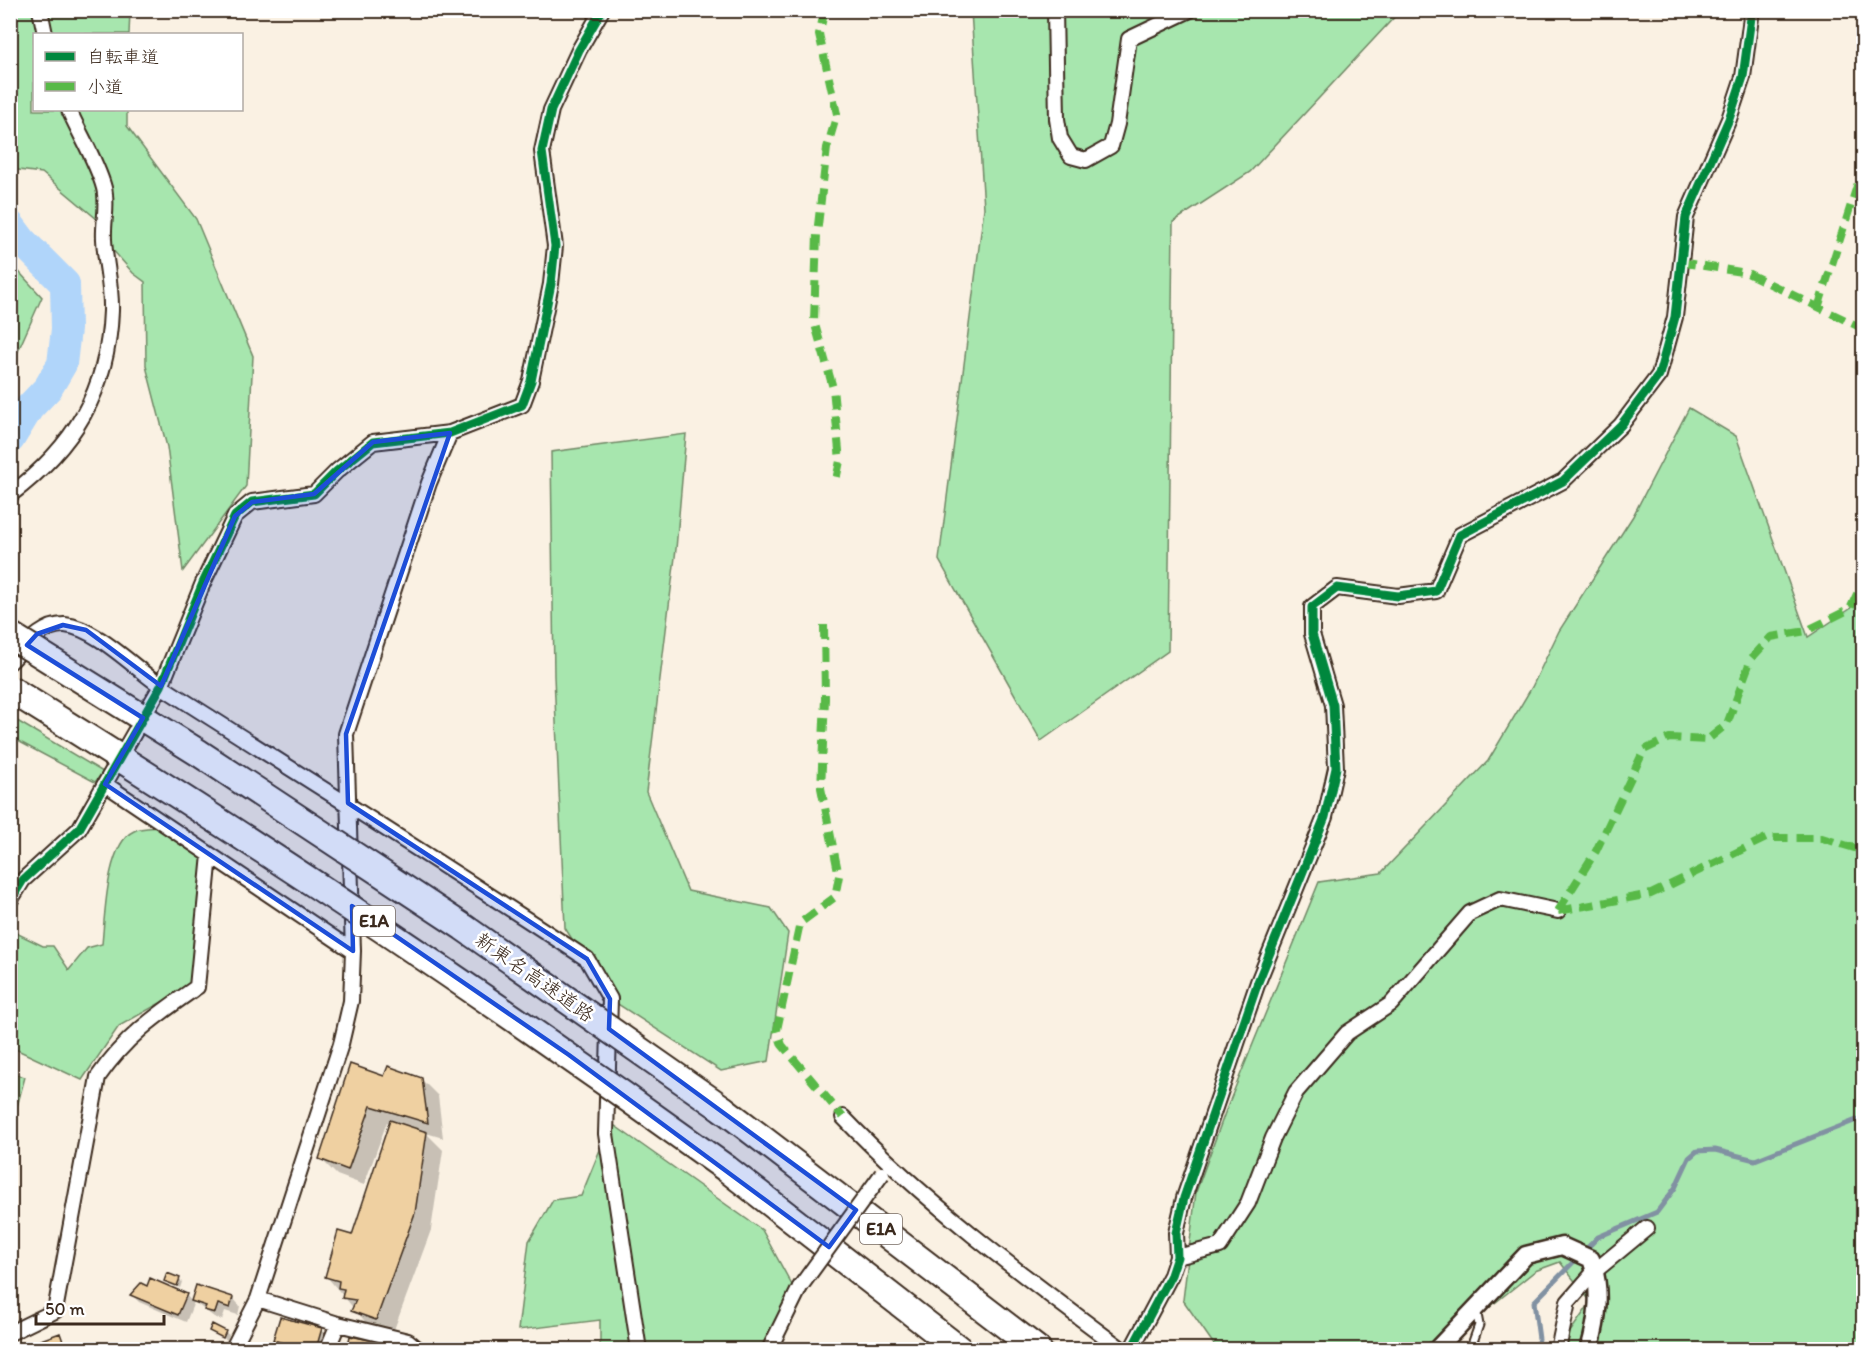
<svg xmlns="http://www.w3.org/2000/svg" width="1874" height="1360" font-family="Itim,'Klee One',sans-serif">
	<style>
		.green { fill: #a7e6ae; stroke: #718866; stroke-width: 1.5 }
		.shadow { fill: #0003 }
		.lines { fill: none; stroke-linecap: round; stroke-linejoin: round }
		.stream { stroke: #8191a2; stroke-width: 5 }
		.river { stroke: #b0d5fa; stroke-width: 30 }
		.building { fill: #efd0a1; stroke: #3b2a1e; stroke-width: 1.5 }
		.service-casing { stroke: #3b2a1e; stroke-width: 11 }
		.minor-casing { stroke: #3b2a1e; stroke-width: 18 }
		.tertiary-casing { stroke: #3b2a1e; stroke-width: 21 }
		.motorway-casing { stroke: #3b2a1e; stroke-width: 30 }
		.service { stroke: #fff; stroke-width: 7 }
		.minor { stroke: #fff; stroke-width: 14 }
		.tertiary { stroke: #fff; stroke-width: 16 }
		.motorway { stroke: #fff; stroke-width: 26 }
		.minor-bridge-casing { stroke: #3b2a1e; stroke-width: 18; stroke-linecap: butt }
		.motorway-bridge-casing { stroke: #3b2a1e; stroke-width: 30; stroke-linecap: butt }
		.minor-bridge { stroke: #fff; stroke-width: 14 }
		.motorway-bridge { stroke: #fff; stroke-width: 26 }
		.quiet { stroke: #58b947; stroke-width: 8; stroke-dasharray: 15 8; stroke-linecap: butt }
		.cycleway-casing { stroke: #fff; stroke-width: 13 }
		.cycleway { stroke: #00873e; stroke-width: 9 }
		.marked { fill: #1d4ed8; fill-opacity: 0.2; stroke: #1d4ed8; stroke-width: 4.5; stroke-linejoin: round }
		.labels { text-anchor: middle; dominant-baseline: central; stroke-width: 5; stroke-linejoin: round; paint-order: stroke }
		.shield { fill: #fff; stroke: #766a62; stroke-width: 1.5 }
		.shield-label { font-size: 18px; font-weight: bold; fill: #3b2a1e }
		.street-label { font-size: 20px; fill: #3b2a1e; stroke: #fff }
	</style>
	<rect width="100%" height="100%" fill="#faf1e3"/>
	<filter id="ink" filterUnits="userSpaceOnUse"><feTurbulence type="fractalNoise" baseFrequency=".0167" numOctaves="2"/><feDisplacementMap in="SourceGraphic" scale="12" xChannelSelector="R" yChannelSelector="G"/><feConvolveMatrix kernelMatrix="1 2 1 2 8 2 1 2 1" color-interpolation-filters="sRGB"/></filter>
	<g filter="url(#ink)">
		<!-- green -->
		<path class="green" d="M11,11H130L129,34H34V110H127V126L196,219L253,356L246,486L183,571L167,447L146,366L145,282L133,273L104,240L98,220L42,173L11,169Z
			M971,11H1400L1250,172L1173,222L1168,651L1041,741L939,560L984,208Z
			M10,262L42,297L14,360L10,358Z
			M1689,408L1736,436L1808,637L1850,609L1863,585V1349H1558L1591,1302L1560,1262L1535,1271L1437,1349H1217L1183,1300L1196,1192L1226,1110L1319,882L1381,873L1488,761L1532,687L1559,631L1633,516Z
			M686,434L676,549L646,792L688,891L771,908L788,933L769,1061L721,1071L610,999L565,928L554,676L551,452Z
			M11,718L19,722L103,772L95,782L18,741L11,746Z
			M162,827L208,859L196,976L180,992L119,1026L82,1080L11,1047L10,930L43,946H53L69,970L87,948L102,944C105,917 106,844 134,831C141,827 154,828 162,827Z
			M11,1073L25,1077L11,1129L10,1073Z
			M611,1123L762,1230L793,1287L776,1349H600V1320L518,1330L529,1241L553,1200L581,1196Z"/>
		<!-- shadow -->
		<path class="shadow" d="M384,1078L421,1079L438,1096L443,1138L426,1133L443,1150L431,1230L392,1335L369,1326L327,1277L353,1236L391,1123L387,1122L364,1185L337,1175L321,1159Z
			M179,1279L182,1282L180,1288L166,1280Z
			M197,1287L233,1298L240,1306L238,1315L225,1311L222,1320L214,1317L194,1302L186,1322L139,1302L132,1295H186L192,1302Z
			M211,1330L225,1332L229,1335L227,1340Z
			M321,1330L329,1338L325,1350H291L283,1347L275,1339Z
			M59,1334L70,1350H30Z
			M374,1342L381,1350H349Z"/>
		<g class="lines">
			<!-- stream -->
			<path class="stream" d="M1535,1350L1539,1339L1534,1302L1598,1237L1657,1212L1675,1188L1689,1158L1697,1151L1715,1150L1755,1160L1864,1117"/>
			<!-- river -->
			<path class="river" d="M10,225L22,241L65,284L66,329L62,364L48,388L29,408L10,439"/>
		</g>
		<!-- building -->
		<path class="building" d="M350,1064L384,1076L388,1066L422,1078L428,1123L371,1106L348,1170L319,1159Z
			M390,1120L427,1132L415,1213L376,1320L351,1311L356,1300L342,1298L344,1289L338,1288L339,1281L325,1277L338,1231L352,1235Z
			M167,1273L180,1278L177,1286L164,1281Z
			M150,1278L187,1294L178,1315L130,1295L141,1283L147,1286Z
			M196,1285L233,1297L230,1308L218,1304L215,1313L204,1310L206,1306L191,1301Z
			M280,1317L322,1328L316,1349L303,1346L301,1350H292L289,1349L290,1345L273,1340Z
			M212,1324L226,1331L223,1338L209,1331Z
			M60,1333L66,1350H28L27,1345Z
			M350,1336L375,1341L373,1350H347Z
			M387,1341L403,1346L402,1350H384Z"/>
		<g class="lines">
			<defs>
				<path id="service" d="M1470,1350L1479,1325L1476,1309"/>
				<path id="minor" d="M40,10L45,34
					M1055,10L1057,119L1060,138L1071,156L1086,160L1111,146L1117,124L1129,39L1190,10
					M10,495C74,447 108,391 111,311C112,286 105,263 104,239C103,223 108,204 104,188C97,162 80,135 69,110
					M10,662C25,647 42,624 65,625C97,628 136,670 164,688C305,778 447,866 587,959L610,999L606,1134L639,1350
					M105,784L353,951
					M10,901L23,880L79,829L161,686L203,583L235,516L252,502L314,494L337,471L373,442L450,433L522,405L531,381L551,284L555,246L542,151L551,110L579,50L602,10
					M843,1117C927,1205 1025,1277 1123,1350
					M1177,1257L1220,1246L1248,1203L1273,1138L1296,1092L1347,1033L1391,1004L1470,913L1500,899L1558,911
					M258,1299L338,1324L408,1341L419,1350
					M10,1333L55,1311L98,1077C126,1036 157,1015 197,987L210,855
					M232,1350L258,1299L341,1044L351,1001L353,951L346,734L429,483L450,433
					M327,1350L338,1324
					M769,1350L800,1287
					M1131,1350L1171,1275L1177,1257L1176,1233L1184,1198L1258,982L1325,817L1336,768L1333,705L1312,634V607L1337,588L1398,596L1436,591L1460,535L1563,481L1621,425L1659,375L1675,317L1686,217L1729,119L1743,77L1752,10
					M1558,1350L1568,1302L1595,1271L1647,1228"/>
				<path id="tertiary" d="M1436,1350L1526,1255L1562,1246L1591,1259C1602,1289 1598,1319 1589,1350"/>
				<path id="motorway" d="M723,1109L1038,1350
					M727,1169L960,1350"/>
			</defs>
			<!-- service casing -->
			<use href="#service" class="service-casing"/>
			<!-- minor casing -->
			<use href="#minor" class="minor-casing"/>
			<!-- tertiary casing -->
			<use href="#tertiary" class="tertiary-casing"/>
			<!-- motorway casing -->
			<use href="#motorway" class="motorway-casing"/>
			<!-- service -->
			<use href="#service" class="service"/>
			<!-- minor -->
			<use href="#minor" class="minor"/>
			<!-- tertiary -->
			<use href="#tertiary" class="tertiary"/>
			<!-- motorway -->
			<use href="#motorway" class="motorway"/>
			<defs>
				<path id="minor-bridge" d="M800,1287L882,1174"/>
				<path id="motorway-bridge" d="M10,635L199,753L463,927L723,1109
					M10,689C255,841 493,1000 727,1169"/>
			</defs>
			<!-- minor-bridge casing -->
			<use href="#minor-bridge" class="minor-bridge-casing"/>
			<!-- motorway-bridge casing -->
			<use href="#motorway-bridge" class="motorway-bridge-casing"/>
			<!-- minor-bridge -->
			<use href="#minor-bridge" class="minor-bridge"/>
			<!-- motorway-bridge -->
			<use href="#motorway-bridge" class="motorway-bridge"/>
			<!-- quiet -->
			<path class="quiet" d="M825,10L819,34L837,114L827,148L817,234L814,321L833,388L840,461L836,480
				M1680,262L1747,273L1864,329
				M1818,308L1864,164
				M824,625L825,699L821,788L839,876L835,897L800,923L777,1030L782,1045L843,1117
				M1558,911L1596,851L1644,750L1669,738L1707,740L1727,724L1751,659L1771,637L1806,631L1850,609L1864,579
				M1558,911L1651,894L1766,838H1822L1864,851"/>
			<defs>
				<path id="cycleway" d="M10,901L23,880L79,829L161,686L203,583L235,516L252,502L314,494L337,471L373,442L450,433L522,405L531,381L551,284L555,246L542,151L551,110L579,50L602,10
					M1131,1350L1171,1275L1177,1257L1176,1233L1184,1198L1258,982L1325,817L1336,768L1333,705L1312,634V607L1337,588L1398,596L1436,591L1460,535L1563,481L1621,425L1659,375L1675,317L1686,217L1729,119L1743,77L1752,10"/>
			</defs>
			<!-- cycleway casing -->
			<use href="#cycleway" class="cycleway-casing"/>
			<!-- cycleway -->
			<use href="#cycleway" class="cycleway"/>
		</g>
	</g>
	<!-- marked area -->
	<path class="marked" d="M450,433L346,734L348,803L587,959L610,999L609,1029L856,1210L829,1247L569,1055L352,906L353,951L105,784L143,718L27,645L37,634L63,625L86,630L161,686L235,516L252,502L314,494L373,442Z"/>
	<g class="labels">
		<!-- shield labels -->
		<g class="shield">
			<rect x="353" y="906" width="42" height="30" rx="4.5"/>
			<rect x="860" y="1214" width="42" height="30" rx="4.5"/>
		</g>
		<g class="shield-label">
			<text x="374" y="921">E1A</text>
			<text x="881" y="1229">E1A</text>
		</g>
		<!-- street labels -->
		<g class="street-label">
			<text transform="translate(535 977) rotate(35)">新東名高速道路</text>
		</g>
	</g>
	<!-- margin -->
	<rect width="1874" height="1360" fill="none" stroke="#fff" stroke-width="36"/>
	<rect x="18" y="18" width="1838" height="1324" fill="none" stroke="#3b2a1e" stroke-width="2" filter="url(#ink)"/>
	<!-- legend -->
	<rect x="33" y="33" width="210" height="78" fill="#ffffff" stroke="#b1aaa5" stroke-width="1.5"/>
	<rect x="45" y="52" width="30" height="9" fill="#00873e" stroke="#b1aaa5" stroke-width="1.5"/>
	<text x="87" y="63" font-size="18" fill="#3b2a1e">自転車道</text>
	<rect x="45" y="82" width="30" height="9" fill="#58b947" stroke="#b1aaa5" stroke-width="1.5"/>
	<text x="87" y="93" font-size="18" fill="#3b2a1e">小道</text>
	<!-- scale -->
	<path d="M36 1315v9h128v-9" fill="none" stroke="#3b2a1e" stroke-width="3"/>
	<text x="45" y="1315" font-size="18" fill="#3b2a1e" stroke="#ffffff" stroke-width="4.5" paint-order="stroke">50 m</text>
</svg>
